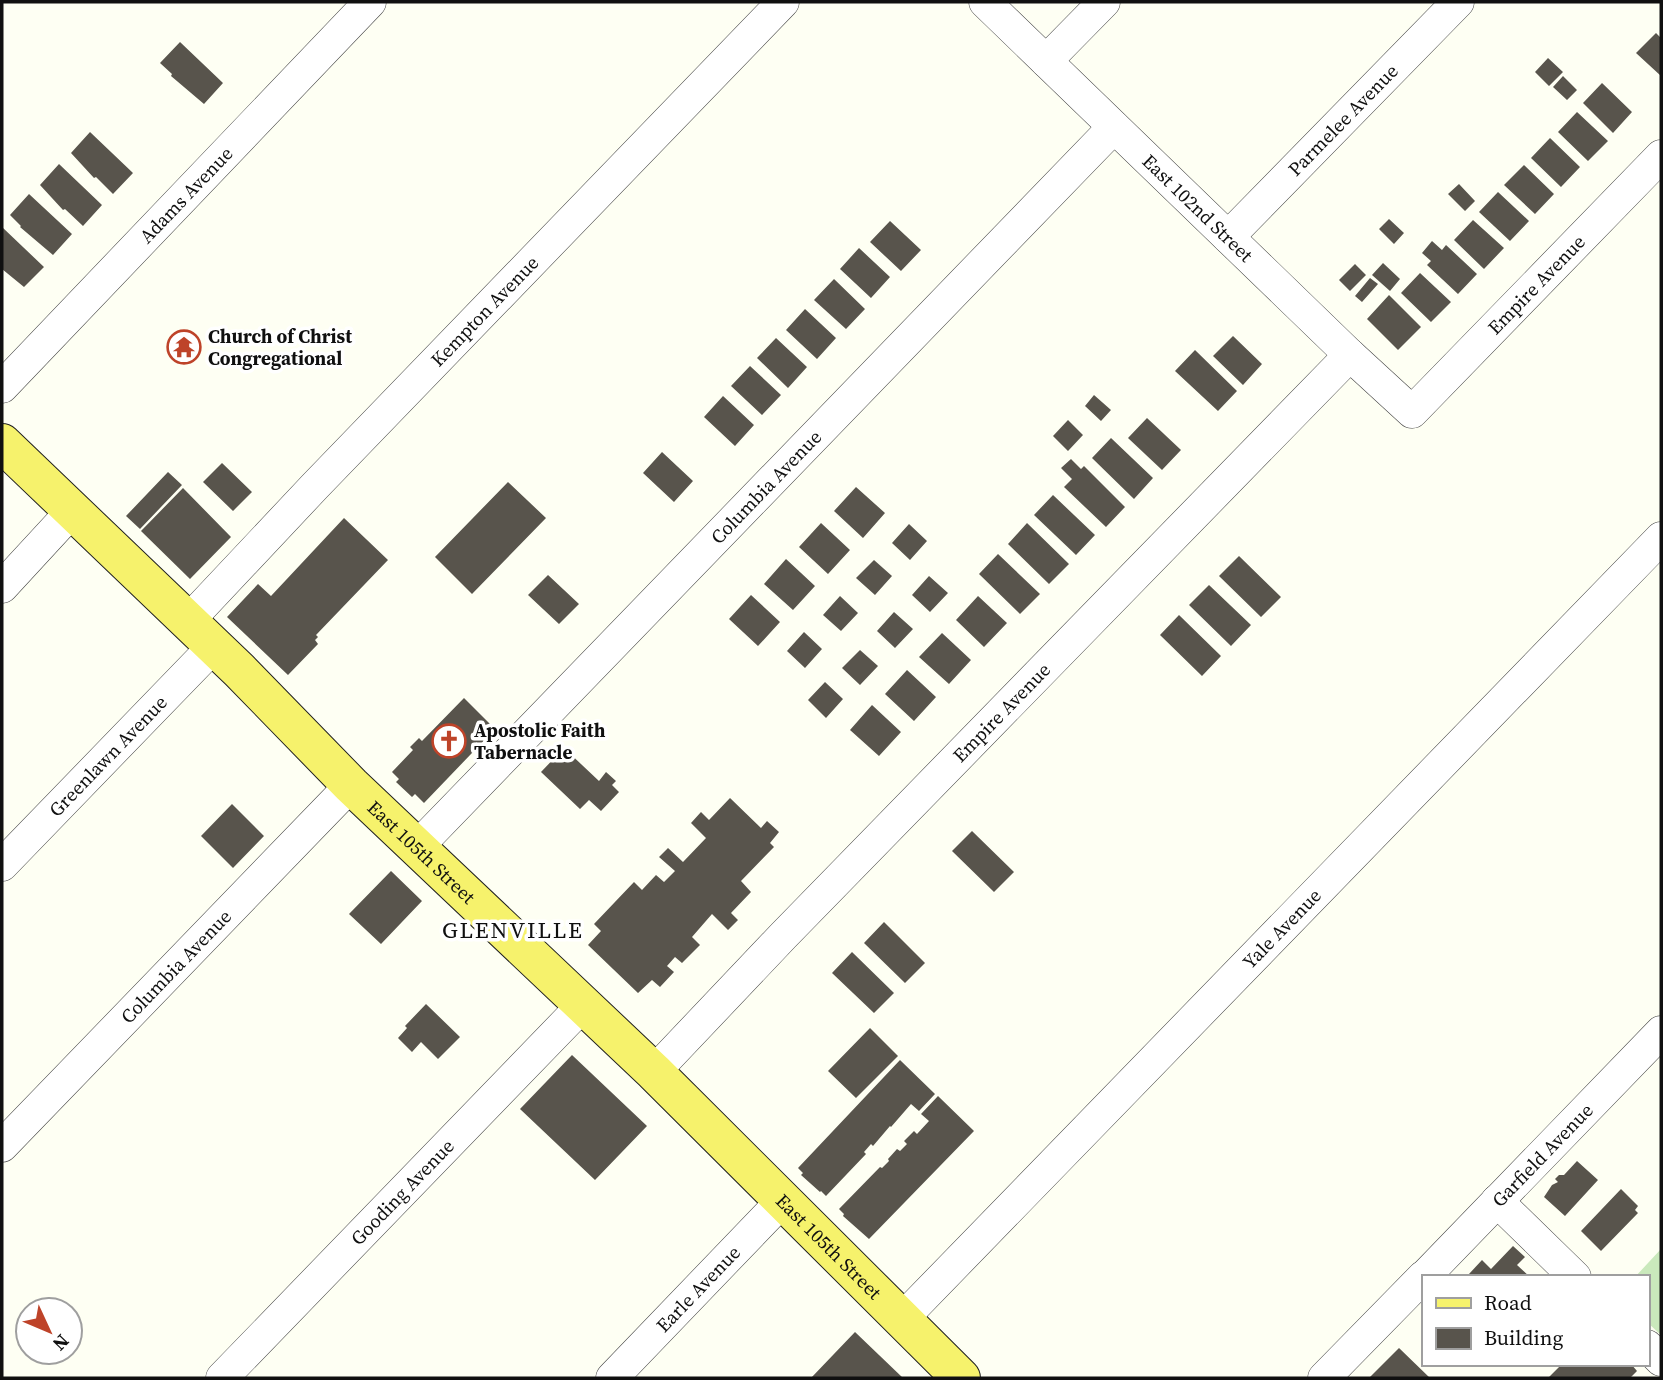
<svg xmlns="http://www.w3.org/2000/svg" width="1663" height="1380" font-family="'Source Serif 4',serif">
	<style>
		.green { fill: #cae9bc }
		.building { fill: #58544c }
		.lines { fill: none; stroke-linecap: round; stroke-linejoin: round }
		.minor-casing { stroke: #434343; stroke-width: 33 }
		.major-casing { stroke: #212121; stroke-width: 40 }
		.minor { stroke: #fff; stroke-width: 32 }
		.major { stroke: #f6f26c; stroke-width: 38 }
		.labels { text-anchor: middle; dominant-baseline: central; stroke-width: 7; stroke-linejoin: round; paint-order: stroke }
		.street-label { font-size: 19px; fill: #101010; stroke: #fff }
		.poi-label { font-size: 19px; font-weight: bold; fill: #101010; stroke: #fff; text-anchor: start }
		.quarter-label { font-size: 23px; letter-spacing: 2px; fill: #101010; stroke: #fff }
	</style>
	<rect width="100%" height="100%" fill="#fefff3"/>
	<!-- green -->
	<path class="green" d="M1661,1249V1335L1647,1322V1277H1635Z"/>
	<!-- building -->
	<path class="building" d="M1656,33L1661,38V76L1636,53Z
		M180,42L223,83L204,104L171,76L172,74L160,63Z
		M1548,58L1563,72L1549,86L1535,72Z
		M1563,76L1577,90L1567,100L1553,87Z
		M1602,83L1632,112L1613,133L1583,103Z
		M1577,112L1608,141L1588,161L1558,132Z
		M90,132L133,173L113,194L96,177L94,178L71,153Z
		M1550,138L1580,167L1561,187L1531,158Z
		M59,164L102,205L83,226L65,209L63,210L40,185Z
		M1524,165L1554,194L1535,214L1504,185Z
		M1459,184L1475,201L1465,211L1448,194Z
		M1498,192L1529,221L1510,241L1479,212Z
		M29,194L72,234L53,255L20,227L21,226L10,215Z
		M1389,219L1404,233L1394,244L1379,229Z
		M1473,220L1504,248L1484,269L1454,240Z
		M890,221L921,250L901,271L870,242Z
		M2,227L44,267L24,287L2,269Z
		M1432,241L1442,250L1446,245L1477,274L1458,294L1427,265L1431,261L1422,253Z
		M859,248L890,277L871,298L840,269Z
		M1383,263L1400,279L1390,291L1372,275Z
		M1355,264L1366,275L1350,291L1339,280Z
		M1420,273L1451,302L1431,322L1401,293Z
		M1370,278L1378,284L1362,302L1355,296Z
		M834,279L865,309L846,329L814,300Z
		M1389,295L1421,327L1398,350L1367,319Z
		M805,309L836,338L817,359L786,330Z
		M1233,336L1262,364L1243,385L1213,356Z
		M776,338L807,367L788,388L757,358Z
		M1195,350L1237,391L1218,411L1175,371Z
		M750,366L781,395L762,415L731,386Z
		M1094,395L1111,410L1101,421L1085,406Z
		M723,396L754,425L735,446L704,417Z
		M1147,418L1181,450L1162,470L1128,438Z
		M1068,420L1083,435L1068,451L1053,436Z
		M1111,438L1153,478L1134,499L1092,458Z
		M662,452L693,481L674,502L643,473Z
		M1071,459L1081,469L1084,466L1125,507L1106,527L1064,487L1072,479L1061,468Z
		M222,463L252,492L233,511L203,482Z
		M168,472L182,485L140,529L126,516Z
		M508,482L546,518L472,594L435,557Z
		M856,487L885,513L863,538L834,511Z
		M183,488L231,537L190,579L141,531Z
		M1053,495L1095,535L1076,555L1034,515Z
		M344,518L388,560L316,635L318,637L315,640L318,644L288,675L227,617L258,584L271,596Z
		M821,523L850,550L828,574L799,547Z
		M1027,523L1069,564L1049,584L1008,544Z
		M909,524L927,541L910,560L892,543Z
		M998,554L1040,594L1020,614L979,574Z
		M1239,556L1281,597L1261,617L1219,576Z
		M786,559L815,586L793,610L764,584Z
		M874,560L892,576L875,595L856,578Z
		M548,575L579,604L559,624L528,595Z
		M929,576L948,593L930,612L912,595Z
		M1209,585L1251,625L1231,646L1189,605Z
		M751,595L780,622L758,646L729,619Z
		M840,596L858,613L841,631L823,615Z
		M978,596L1007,623L984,647L956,620Z
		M894,612L913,629L895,648L877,631Z
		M1179,615L1221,656L1202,676L1160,635Z
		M804,632L822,649L805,668L787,651Z
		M942,633L971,660L949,684L919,657Z
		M860,650L878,666L860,685L842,668Z
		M907,670L936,697L914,721L885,694Z
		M825,682L843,699L826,718L808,700Z
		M464,698L495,729L424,803L415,794L412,797L396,782L399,779L392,772L413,750L410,747L419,738L422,741Z
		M872,705L901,732L879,756L850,730Z
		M564,748L599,781L606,772L616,781L612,785L619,792L601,811L589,800L580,809L541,772Z
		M730,798L761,828L767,821L779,832L770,843L774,847L741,881L751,892L731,913L738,920L728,930L712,914L692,937L700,945L682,963L675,957L667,966L674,972L660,987L652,980L638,993L588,945L601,931L594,924L634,882L642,890L656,875L664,882L675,871L659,857L668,848L683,862L706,838L691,823L701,812L709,820Z
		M232,804L264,836L233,868L201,836Z
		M972,831L1014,872L994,892L952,851Z
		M391,871L422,901L381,944L349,914Z
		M884,922L925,963L905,983L864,943Z
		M852,952L894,993L874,1013L832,973Z
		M426,1004L460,1037L438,1059L421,1042L412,1052L398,1038L407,1028L405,1026Z
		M870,1028L898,1056L856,1098L828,1071Z
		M572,1055L647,1126L595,1180L520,1109Z
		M900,1060L935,1094L919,1111L911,1104L891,1127L890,1126L873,1146L871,1144L864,1152L866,1154L826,1196L821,1191L820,1192L801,1175L803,1173L798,1168Z
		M938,1096L974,1131L869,1239L843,1216L844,1214L839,1209L880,1167L882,1168L889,1161L888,1159L897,1149L900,1151L907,1144L904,1141L914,1131L917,1134L929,1121L921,1114Z
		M1577,1161L1598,1180L1565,1216L1544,1197L1552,1185L1558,1182L1555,1179L1559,1175H1564Z
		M1621,1189L1638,1206L1635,1210L1638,1213L1601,1251L1581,1231Z
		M1513,1246L1525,1257L1517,1265L1530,1277H1472L1469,1274L1482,1260L1491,1269Z
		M855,1332L903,1378H811Z
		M1399,1348L1430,1378H1369Z
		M1562,1364H1631L1637,1371L1630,1378H1548Z"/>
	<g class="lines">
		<defs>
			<g id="minor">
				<path id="s1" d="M985,2L1350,355L1412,412L1661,156"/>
				<path d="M1046,61L1104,2"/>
				<path id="s2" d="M1228,237L1458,2"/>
				<path id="s3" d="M2,387L370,2"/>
				<path d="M2,587L73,510"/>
				<path id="s4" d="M188,621L315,486L783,2"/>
				<path id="s5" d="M418,846L1114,127"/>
				<path id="s6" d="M2,865L214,646"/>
				<path id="s7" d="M654,1072L783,936L1350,355"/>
				<path id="s8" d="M2,1146L351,785"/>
				<path d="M1497,1201L1575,1277"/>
				<path id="s9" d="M1424,1277L1661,1032"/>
				<path id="s10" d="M901,1320L1661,538"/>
				<path d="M1647,1346L1661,1360"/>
				<path id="s11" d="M222,1378L583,1005"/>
				<path id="s12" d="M612,1378L784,1199"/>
				<path d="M1324,1378L1423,1277"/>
			</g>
			<g id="major">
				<path id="s13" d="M2,443L239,670L351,785L654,1072L961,1378"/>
			</g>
		</defs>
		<!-- minor casing -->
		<use href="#minor" class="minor-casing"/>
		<!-- major casing -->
		<use href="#major" class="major-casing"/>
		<!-- minor -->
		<use href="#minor" class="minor"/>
		<!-- major -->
		<use href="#major" class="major"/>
	</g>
	<!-- icons -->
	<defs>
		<symbol id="temple-ring" viewBox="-11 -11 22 22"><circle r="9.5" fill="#fff" stroke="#be4329" stroke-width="1.5"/><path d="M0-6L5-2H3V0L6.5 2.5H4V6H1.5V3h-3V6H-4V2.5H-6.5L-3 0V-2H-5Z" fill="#be4329"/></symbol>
		<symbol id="church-ring" viewBox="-11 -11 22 22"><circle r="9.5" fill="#fff" stroke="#be4329" stroke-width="1.5"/><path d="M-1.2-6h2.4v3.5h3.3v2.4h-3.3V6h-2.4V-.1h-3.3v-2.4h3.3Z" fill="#be4329"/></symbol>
	</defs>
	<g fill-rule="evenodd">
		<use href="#temple-ring" x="165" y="328" width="38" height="38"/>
		<use href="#church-ring" x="430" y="722" width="38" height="38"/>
	</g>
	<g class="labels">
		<!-- street labels -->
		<g class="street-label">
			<text stroke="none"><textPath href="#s2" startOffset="164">Parmelee Avenue</textPath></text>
			<text stroke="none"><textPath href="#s3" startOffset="266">Adams Avenue</textPath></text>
			<text stroke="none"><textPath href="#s1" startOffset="296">East 102nd Street</textPath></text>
			<text stroke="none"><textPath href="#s1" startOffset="770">Empire Avenue</textPath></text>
			<text stroke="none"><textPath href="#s4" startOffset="429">Kempton Avenue</textPath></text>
			<text stroke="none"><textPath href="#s5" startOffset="500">Columbia Avenue</textPath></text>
			<text stroke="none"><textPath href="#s7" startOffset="500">Empire Avenue</textPath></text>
			<text stroke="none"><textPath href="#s6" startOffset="152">Greenlawn Avenue</textPath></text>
			<text stroke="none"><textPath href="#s13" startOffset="586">East 105th Street</textPath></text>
			<text stroke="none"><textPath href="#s10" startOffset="546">Yale Avenue</textPath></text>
			<text stroke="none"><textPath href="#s8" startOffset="250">Columbia Avenue</textPath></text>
			<text stroke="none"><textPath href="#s9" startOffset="170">Garfield Avenue</textPath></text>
			<text stroke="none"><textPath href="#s11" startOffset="259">Gooding Avenue</textPath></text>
			<text stroke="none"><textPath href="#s13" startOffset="1153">East 105th Street</textPath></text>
			<text stroke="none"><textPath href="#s12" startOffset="124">Earle Avenue</textPath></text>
		</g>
		<!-- poi labels -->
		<g class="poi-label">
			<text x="208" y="336">Church of Christ<tspan x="208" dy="22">Congregational</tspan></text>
			<text x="474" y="730">Apostolic Faith<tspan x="474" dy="22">Tabernacle</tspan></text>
		</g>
		<!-- quarter labels -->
		<g class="quarter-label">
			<text x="513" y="930">GLENVILLE</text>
		</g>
	</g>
	<!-- border -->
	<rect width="1663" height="1380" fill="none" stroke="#101010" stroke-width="7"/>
	<!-- legend -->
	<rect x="1422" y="1275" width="228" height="91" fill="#ffffff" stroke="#9f9f9f" stroke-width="2"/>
	<rect x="1436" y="1298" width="35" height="10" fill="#f6f26c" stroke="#9f9f9f" stroke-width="2"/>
	<text x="1484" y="1310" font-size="21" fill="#101010">Road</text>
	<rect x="1436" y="1328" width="35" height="21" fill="#58544c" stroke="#9f9f9f" stroke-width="2"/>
	<text x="1484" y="1345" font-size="21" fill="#101010">Building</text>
	<!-- north arrow -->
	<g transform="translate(49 1331) rotate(134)"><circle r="33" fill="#ffffff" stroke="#9f9f9f" stroke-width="2"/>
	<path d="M0-5L12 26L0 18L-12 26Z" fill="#be4329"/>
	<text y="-10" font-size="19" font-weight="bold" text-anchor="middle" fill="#101010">N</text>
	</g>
</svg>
